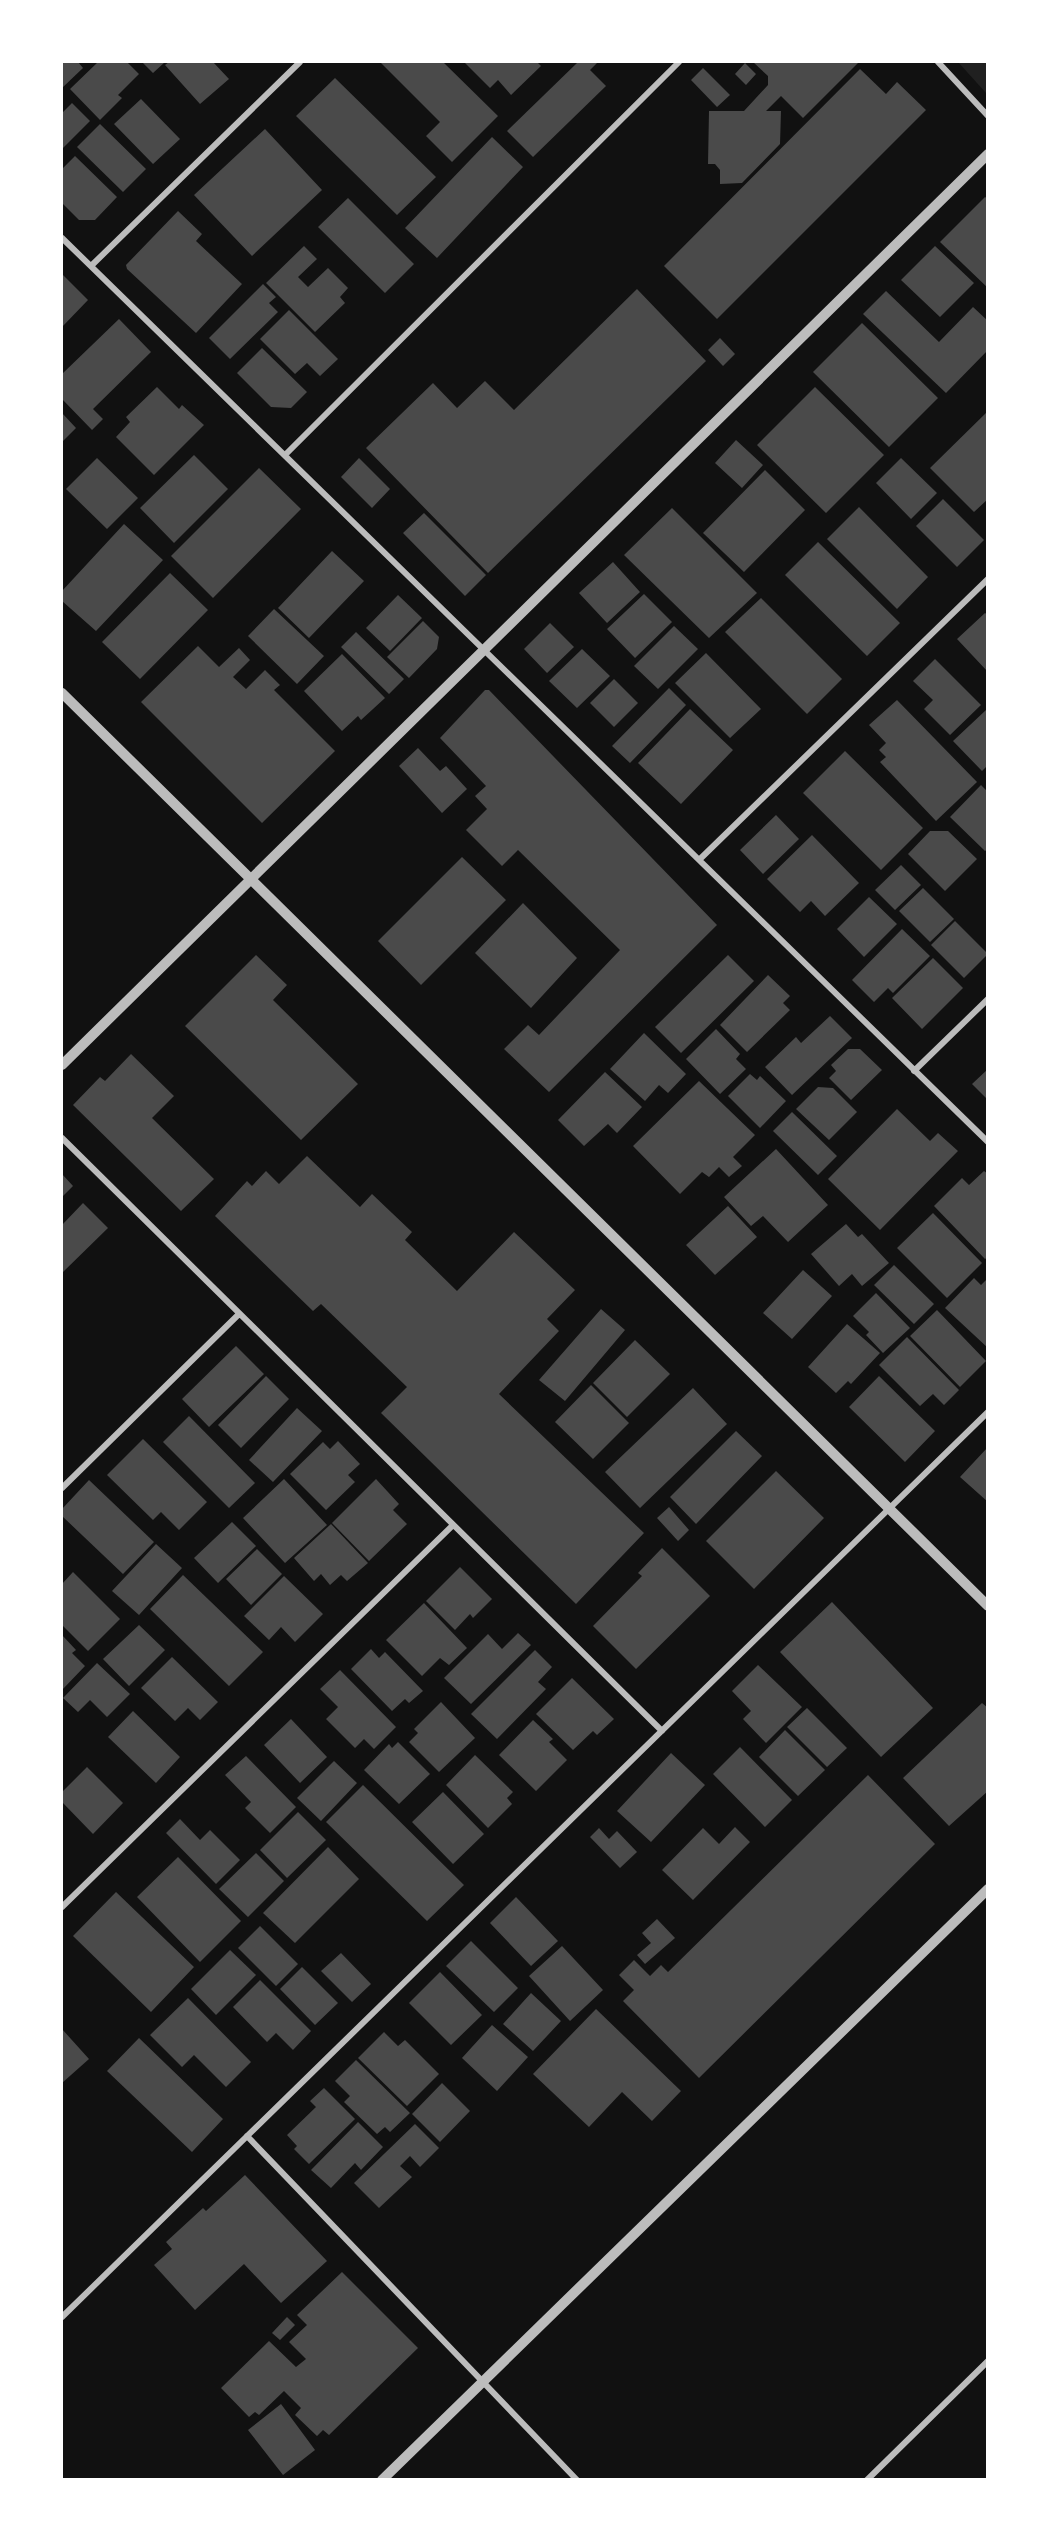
<svg xmlns="http://www.w3.org/2000/svg" width="1049" height="2541" font-family="'Archivo Narrow',sans-serif">
	<style>
		.green { fill: #202020 }
		.building { fill: #4a4a4a }
		.lines { fill: none; stroke-linecap: round; stroke-linejoin: round }
		.minor { stroke: #bcbcbc; stroke-width: 6 }
		.tertiary { stroke: #bcbcbc; stroke-width: 10 }
	</style>
	<rect width="100%" height="100%" fill="#111"/>
	<!-- green -->
	<path class="green" d="M958,62H987V93H986Z"/>
	<!-- building -->
	<path class="building" d="M62,62H78L83,68L62,88Z
		M98,62H127L139,74L118,95L122,98L100,120L70,89Z
		M142,62H165L153,73Z
		M169,62H213L229,79L200,104L165,65Z
		M380,62H443L498,116L452,162L426,136L440,122Z
		M464,62H537L541,66L511,95L498,80L490,88Z
		M578,62H596L597,63L590,70L606,86L533,157L507,131Z
		M753,62H859L803,118L781,96L766,111H781L780,144L742,183L720,184V170L715,164H708L709,111H744L768,85V76Z
		M745,63L756,74L746,85L735,74Z
		M703,68L730,95L717,107L691,80Z
		M860,69L886,94L897,82L926,110L717,319L664,266Z
		M335,78L436,177L397,215L296,116Z
		M141,99L180,139L153,164L114,124Z
		M72,103L90,121L62,149V113Z
		M100,124L146,169L123,192L77,147Z
		M265,129L322,190L252,256L194,195Z
		M492,137L523,167L437,258L405,228Z
		M75,156L117,197L95,220H79L62,203V169Z
		M985,197L988,199V288L940,242Z
		M348,198L414,264L385,293L318,227Z
		M178,211L202,234L196,241L242,284L196,333L127,269L126,265Z
		M304,246L317,259L298,277L308,287L328,268L348,288L340,297L345,303L315,332L266,283Z
		M935,246L974,283L940,317L901,280Z
		M62,274L88,300L62,327Z
		M263,284L276,297L269,303L278,312L230,359L209,338Z
		M637,289L706,361L488,573L366,448L433,383L457,408L485,381L514,410Z
		M886,291L939,342L973,307L988,321V350L946,393L863,314Z
		M289,310L338,359L320,376L307,363L295,374L260,339Z
		M119,319L151,352L93,409L103,419L92,430L62,399V374Z
		M862,323L938,398L889,447L813,372Z
		M720,338L735,354L723,366L708,350Z
		M262,348L307,392L291,408L271,407L237,373Z
		M157,387L179,409L182,405L204,425L154,475L116,437L130,422L126,417Z
		M815,387L884,455L826,513L757,445Z
		M988,411V499L974,512L930,468Z
		M62,413L76,428L62,442Z
		M736,440L763,465L742,488L715,463Z
		M194,455L228,489L174,543L140,508Z
		M97,458L138,498L107,529L66,489Z
		M359,458L390,489L372,508L341,477Z
		M901,458L937,493L911,519L876,483Z
		M259,468L301,509L213,598L171,556Z
		M765,470L805,510L744,572L703,533Z
		M943,499L984,540L957,567L916,526Z
		M859,507L928,577L897,609L827,539Z
		M672,508L757,593L709,638L624,555Z
		M424,513L486,575L465,596L403,533Z
		M124,524L163,560L96,631L62,601V591Z
		M818,542L900,623L867,656L785,575Z
		M332,551L364,581L309,638L278,608Z
		M613,562L640,592L607,623L579,593Z
		M170,573L208,610L140,679L102,642Z
		M644,594L672,622L635,658L607,629Z
		M398,595L422,618L390,651L366,628Z
		M761,598L842,679L807,714L725,632Z
		M274,609L324,656L297,684L248,636Z
		M985,613L988,615V672L957,639Z
		M423,621L439,637L437,649L409,678L387,657Z
		M550,623L574,647L547,673L524,649Z
		M674,626L698,649L658,689L634,666Z
		M356,632L404,679L389,694L341,647Z
		M198,646L219,667L239,648L250,660L233,677L246,689L265,670L280,685L274,690L335,751L262,823L141,702Z
		M582,649L610,676L577,708L549,681Z
		M706,653L761,709L730,738L675,683Z
		M342,654L385,698L361,720L358,716L342,731L304,691Z
		M935,659L981,705L950,735L924,709L933,700L913,681Z
		M614,679L638,703L614,727L590,703Z
		M669,688L686,705L630,763L612,746Z
		M485,690H489L717,925L549,1092L504,1049L528,1025L539,1035L620,950L518,850L502,866L466,830L487,809L475,796L486,786L440,738Z
		M897,700L977,782L936,821L880,762L886,757L879,750L886,743L869,725Z
		M690,709L733,750L681,804L638,763Z
		M986,710L988,765L982,771L953,741Z
		M418,748L440,771L446,766L467,789L442,813L399,766Z
		M845,751L923,828L881,870L803,793Z
		M981,785L988,792V849L985,851L950,817Z
		M776,815L799,839L763,874L740,850Z
		M930,831H948L977,859L945,891L908,854Z
		M812,835L859,883L825,916L811,901L800,912L767,879Z
		M462,857L506,900L421,985L378,941Z
		M901,865L921,885L895,910L875,890Z
		M923,888L954,919L930,942L899,911Z
		M869,897L897,924L864,957L837,929Z
		M523,903L577,958L531,1008L475,953Z
		M955,921L988,954L964,978L931,945Z
		M902,929L930,956L893,993L888,988L874,1002L852,980Z
		M256,955L287,985L273,1000L358,1084L301,1140L185,1026Z
		M728,955L754,981L681,1053L655,1027Z
		M933,958L963,988L922,1029L892,998Z
		M768,975L790,996L783,1003L790,1010L747,1052L720,1025Z
		M830,1016L852,1038L792,1095L765,1067L796,1037L801,1043Z
		M716,1029L740,1054L736,1059L746,1069L720,1094L686,1059Z
		M644,1033L686,1074L668,1093L659,1085L645,1101L610,1069Z
		M848,1049H860L882,1070L851,1100L829,1078L836,1071L831,1065Z
		M131,1054L174,1096L152,1118L214,1179L181,1211L73,1105L100,1077L105,1081Z
		M988,1069V1100L972,1084Z
		M605,1072L642,1107L617,1133L608,1124L584,1146L558,1120Z
		M750,1074L757,1080L760,1076L786,1101L760,1128L728,1096Z
		M699,1081L755,1135L733,1157L742,1166L729,1177L719,1167L709,1177L702,1172L680,1194L633,1146Z
		M818,1087L833,1088L857,1112L829,1140L796,1109Z
		M897,1109L930,1141L938,1133L958,1151L880,1230L828,1179Z
		M792,1112L837,1156L818,1175L773,1131Z
		M776,1149L828,1205L788,1242L763,1216L751,1226L724,1197Z
		M307,1156L360,1207L372,1194L412,1232L405,1240L457,1291L514,1232L575,1290L547,1319L559,1331L499,1394L644,1533L576,1604L381,1413L407,1387L321,1304L313,1311L215,1216L247,1181L252,1186L266,1171L279,1184Z
		M984,1171L988,1174V1257L985,1259L934,1206L962,1178L969,1185Z
		M62,1174L73,1186L62,1197Z
		M83,1203L108,1228L62,1273V1225Z
		M728,1206L757,1237L715,1275L686,1245Z
		M933,1213L982,1263L947,1298L897,1248Z
		M846,1224L858,1237L862,1234L889,1263L862,1286L852,1274L839,1286L811,1254Z
		M894,1265L934,1304L914,1324L874,1285Z
		M803,1270L832,1296L792,1339L763,1313Z
		M974,1278L981,1285L988,1278V1348L945,1308Z
		M876,1293L910,1328L883,1353L866,1335L869,1332L853,1316Z
		M601,1309L625,1330L565,1401L539,1380Z
		M937,1310L986,1361L960,1387L910,1336Z
		M847,1324L880,1353L851,1384L848,1381L836,1393L808,1367Z
		M907,1337L959,1390L944,1405L933,1394L920,1406L879,1365Z
		M635,1340L670,1374L627,1417L593,1383Z
		M236,1346L264,1374L209,1427L182,1399Z
		M266,1376L289,1399L241,1448L218,1425Z
		M879,1376L935,1431L905,1462L849,1407Z
		M591,1385L629,1423L593,1459L555,1422Z
		M693,1388L727,1424L640,1508L605,1472Z
		M297,1408L322,1431L273,1482L249,1460Z
		M189,1416L255,1483L229,1508L163,1442Z
		M736,1431L762,1456L696,1524L670,1497Z
		M143,1439L207,1502L179,1530L161,1512L153,1520L107,1475Z
		M338,1441L360,1464L348,1475L355,1482L326,1510L290,1474L323,1442L330,1449Z
		M988,1447V1502L960,1477Z
		M776,1471L824,1518L754,1589L706,1541Z
		M284,1479L327,1525L285,1563L243,1518Z
		M376,1479L399,1504L393,1510L407,1524L369,1561L332,1523Z
		M89,1480L154,1542L123,1574L62,1516V1509Z
		M669,1507L689,1530L678,1541L657,1518Z
		M232,1522L256,1546L218,1583L194,1558Z
		M331,1524L368,1563L347,1581L341,1575L330,1585L321,1574L314,1581L294,1558Z
		M156,1544L182,1568L139,1615L112,1591Z
		M662,1548L710,1596L636,1669L593,1626L642,1576L638,1573Z
		M257,1549L282,1574L251,1605L226,1579Z
		M460,1567L492,1599L473,1618L470,1614L455,1630L426,1601Z
		M73,1572L120,1619L88,1651L62,1625V1584Z
		M183,1575L263,1652L229,1686L150,1609Z
		M284,1576L323,1614L295,1642L281,1627L269,1640L244,1616Z
		M832,1602L933,1708L881,1757L780,1652Z
		M424,1603L467,1648L449,1665L440,1658L422,1676L386,1640Z
		M139,1625L165,1650L129,1686L103,1659Z
		M518,1633L531,1645L471,1704L444,1678L488,1634L502,1649Z
		M62,1635L76,1650L72,1653L85,1666L62,1690Z
		M371,1649L379,1658L385,1652L423,1691L409,1703L405,1699L392,1711L351,1669Z
		M535,1650L552,1667L538,1682L546,1689L497,1739L471,1714Z
		M172,1657L218,1702L200,1720L188,1708L175,1721L141,1688Z
		M97,1663L130,1694L107,1717L90,1700L78,1712L63,1698Z
		M758,1665L802,1707L766,1743L743,1719L751,1711L732,1691Z
		M340,1670L396,1727L374,1749L364,1739L355,1748L326,1719L338,1707L320,1689Z
		M572,1678L614,1719L597,1735L593,1731L573,1750L536,1714Z
		M441,1702L475,1738L439,1772L409,1742L418,1733L414,1729Z
		M982,1703L988,1708V1791L949,1826L903,1778Z
		M807,1708L847,1748L827,1767L787,1727Z
		M133,1711L180,1757L156,1783L108,1737Z
		M291,1719L327,1757L300,1783L264,1745Z
		M533,1720L553,1739L549,1742L567,1760L536,1791L499,1755Z
		M785,1730L825,1770L798,1796L759,1757Z
		M398,1742L430,1774L399,1804L364,1770L389,1744L392,1748Z
		M740,1747L792,1800L765,1827L713,1774Z
		M671,1753L705,1785L651,1842L617,1811Z
		M475,1755L513,1792L507,1798L512,1804L488,1828L446,1785Z
		M246,1756L296,1807L270,1833L245,1808L251,1802L225,1775Z
		M334,1761L357,1783L321,1821L297,1798Z
		M87,1767L123,1803L93,1834L62,1802V1792Z
		M868,1775L935,1844L699,2078L623,2001L634,1990L619,1975L634,1960L650,1976L661,1965L668,1972Z
		M363,1785L464,1885L427,1921L326,1822Z
		M443,1792L484,1834L453,1864L412,1822Z
		M298,1812L326,1840L287,1878L260,1850Z
		M180,1819L200,1840L210,1830L240,1860L216,1884L166,1833Z
		M735,1827L750,1842L693,1900L662,1870L703,1828L719,1844Z
		M599,1828L609,1839L617,1831L637,1852L620,1868L590,1837Z
		M328,1847L359,1879L295,1943L263,1913Z
		M256,1853L284,1881L248,1917L219,1889Z
		M178,1857L241,1921L200,1962L137,1897Z
		M116,1892L194,1967L151,2012L73,1936Z
		M516,1897L558,1941L531,1966L490,1923Z
		M657,1919L675,1938L645,1964L637,1955L651,1943L642,1933Z
		M260,1926L298,1964L276,1986L238,1948Z
		M471,1941L518,1988L494,2012L446,1966Z
		M562,1946L603,1990L570,2021L529,1976Z
		M230,1950L256,1975L216,2015L191,1989Z
		M341,1953L371,1984L352,2002L321,1971Z
		M302,1967L338,2003L315,2025L280,1989Z
		M440,1972L482,2015L451,2045L409,2003Z
		M260,1980L311,2031L293,2050L276,2033L267,2042L233,2007Z
		M531,1993L561,2021L533,2051L503,2024Z
		M188,1998L251,2062L226,2087L194,2055L182,2067L150,2035Z
		M596,2009L681,2091L652,2121L622,2092L589,2127L533,2074Z
		M492,2025L528,2057L497,2091L462,2058Z
		M62,2029L89,2059L62,2083Z
		M384,2032L398,2046L405,2040L439,2074L407,2106L358,2058Z
		M139,2038L223,2119L192,2152L107,2071Z
		M356,2060L410,2113L390,2132L385,2127L377,2134L344,2102L350,2096L335,2081Z
		M442,2083L470,2111L440,2142L412,2114Z
		M324,2088L355,2119L309,2164L294,2149L297,2146L287,2135L316,2107L310,2101Z
		M358,2122L383,2147L361,2170L355,2163L331,2188L311,2170Z
		M415,2124L439,2148L420,2167L410,2156L400,2166L412,2177L379,2208L354,2183Z
		M245,2175L327,2261L281,2303L244,2264L195,2310L154,2265L172,2249L166,2242L203,2208L206,2211Z
		M342,2272L418,2348L329,2435L323,2430L317,2436L295,2415L301,2408L284,2391L259,2415L255,2412L249,2417L221,2388L269,2341L296,2367L306,2359L289,2342L307,2325L297,2315Z
		M287,2317L295,2325L280,2340L272,2333Z
		M281,2404L315,2450L283,2475L248,2430Z"/>
	<g class="lines">
		<!-- minor -->
		<path class="minor" d="M938,62L988,116
			M62,238L988,1142
			M91,266L300,62
			M285,455L679,62
			M699,860L988,579
			M914,1071L988,999
			M62,1138L662,1731
			M62,1488L239,1314
			M62,1907L453,1525
			M247,2136L577,2480
			M62,2317L988,1412
			M867,2480L988,2361"/>
		<!-- tertiary -->
		<path class="tertiary" d="M62,693L988,1606
			M62,1065L988,154
			M382,2480L988,1889"/>
	</g>
	<!-- border -->
	<rect width="1049" height="2541" fill="none" stroke="#ffffff" stroke-width="126"/>
</svg>
